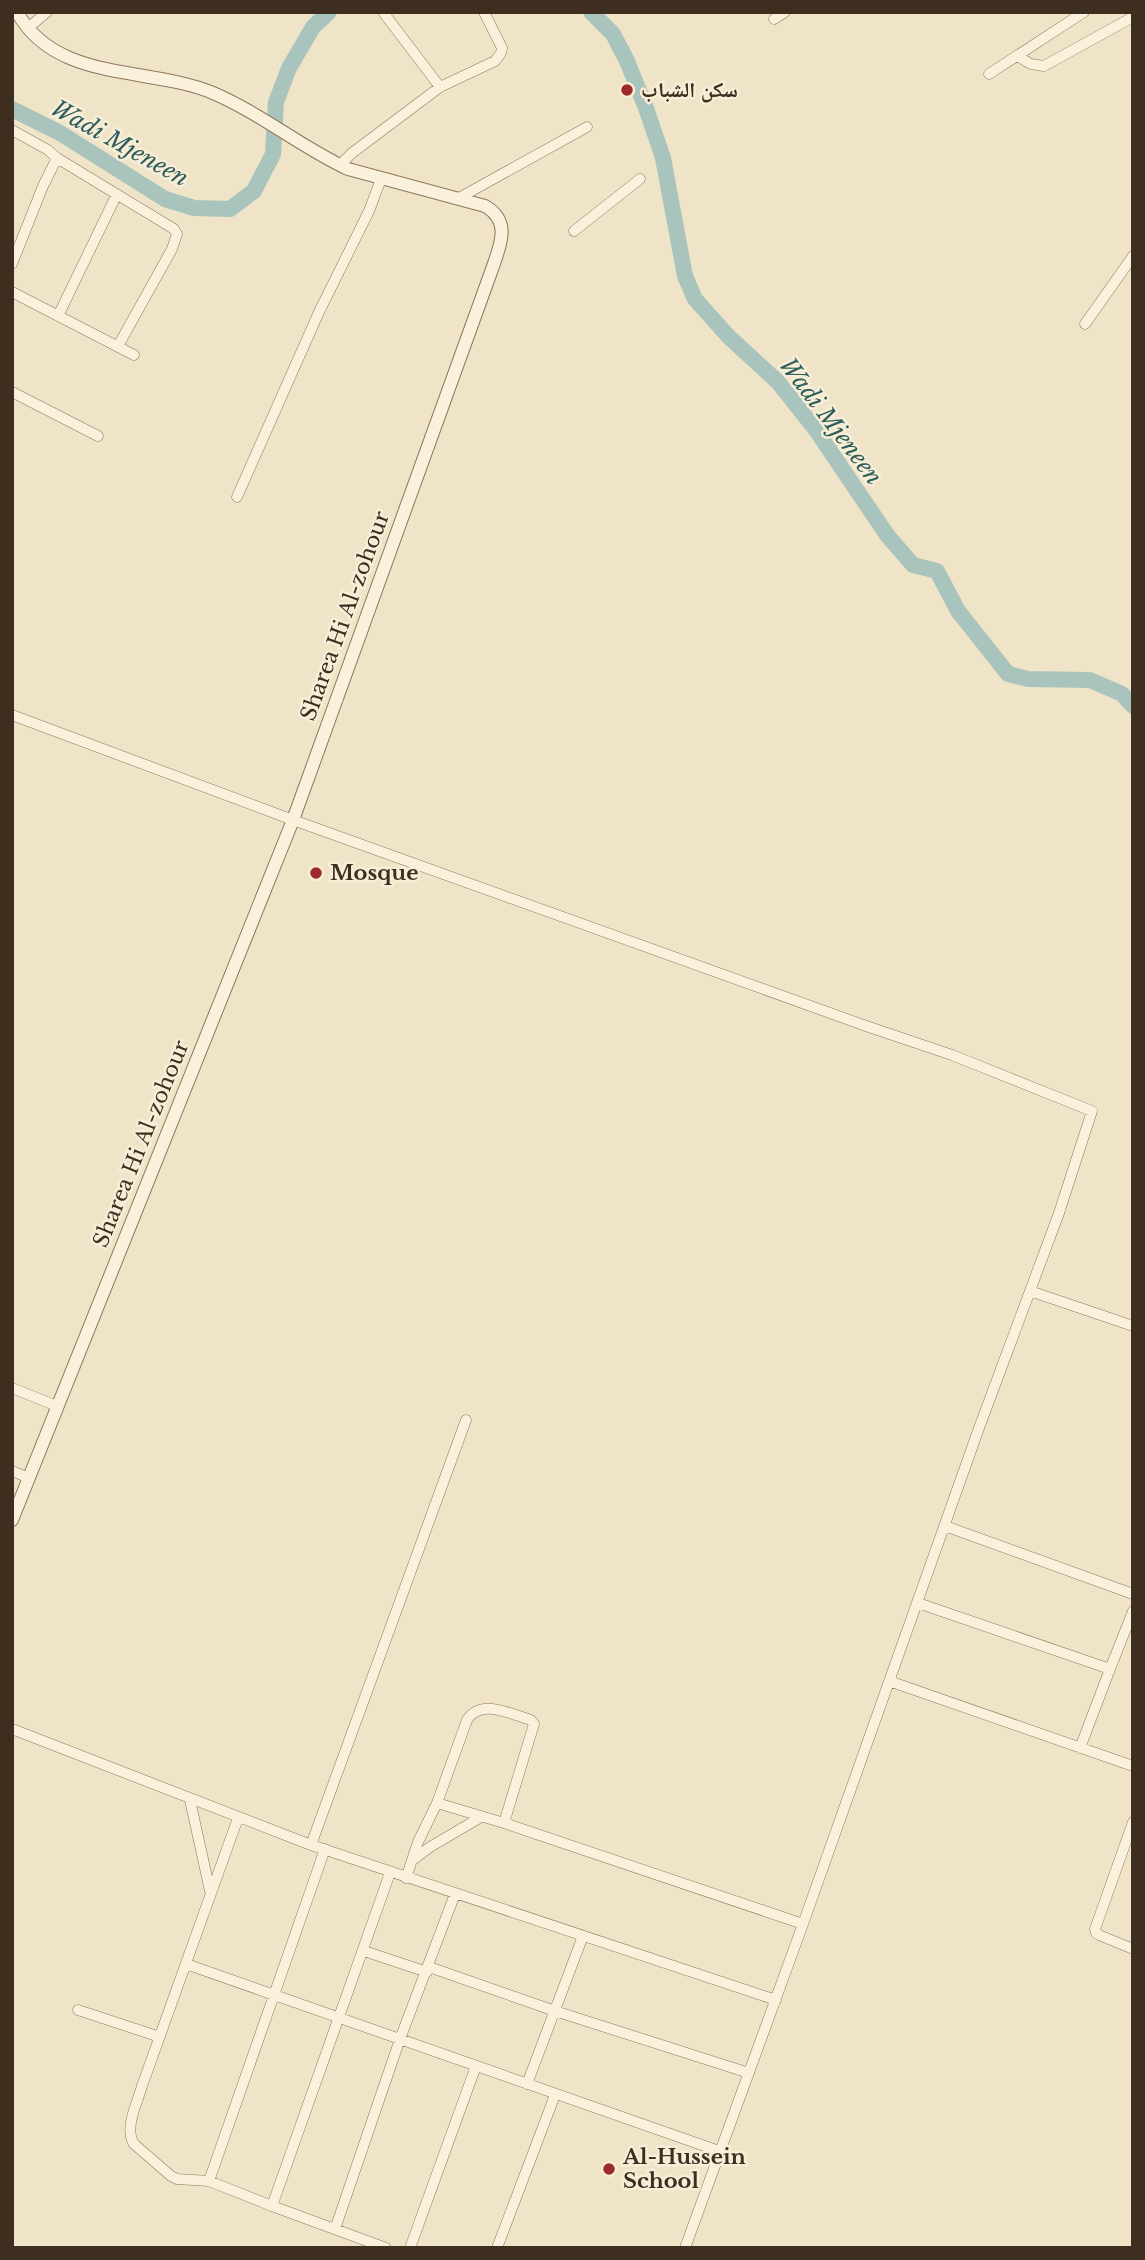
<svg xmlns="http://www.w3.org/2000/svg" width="1145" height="2260" font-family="'Libre Baskerville','Noto Naskh Arabic',serif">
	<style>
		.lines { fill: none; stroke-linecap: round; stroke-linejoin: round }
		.river { stroke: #a9c4bc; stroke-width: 16 }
		.minor-casing { stroke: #8d765c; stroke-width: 11 }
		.tertiary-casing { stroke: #8d765c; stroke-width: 14 }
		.minor { stroke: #faf1dc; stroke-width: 10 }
		.tertiary { stroke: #faf1dc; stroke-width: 12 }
		.poi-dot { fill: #9e2a2b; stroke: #f7eed8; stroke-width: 2.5 }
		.labels { text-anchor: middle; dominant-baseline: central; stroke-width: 5; stroke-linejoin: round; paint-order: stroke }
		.poi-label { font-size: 21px; font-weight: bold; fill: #3d2e20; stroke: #f7eed8; text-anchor: start }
		.street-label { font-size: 21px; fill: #3d2e20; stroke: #f7eed8 }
		.water-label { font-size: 23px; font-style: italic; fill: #2f5d5a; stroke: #f7eed8 }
	</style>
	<rect width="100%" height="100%" fill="#f0e4c8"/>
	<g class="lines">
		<!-- river -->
		<path class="river" d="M591,12L613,34L627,61L646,108L663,158L685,276L695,299L728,336L778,382L816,430L887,535L913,565L937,571L958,611L1008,674L1028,679L1090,680L1122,694L1133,706
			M12,109L60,133L165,199L194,208L230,209L254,191L273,154L276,102L289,68L313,27L329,12"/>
		<defs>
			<path id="minor" d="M383,12L440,87
				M774,19L785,12
				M28,28L47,12
				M1017,56L1031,64L1044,66L1133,17
				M989,74L1084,12
				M12,130L48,150L57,158
				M340,165L352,153L440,87L495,61L501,53L502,48L484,12
				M457,199L587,127
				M574,231L640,179
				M12,264L43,186L57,158L174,229L177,234L172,249L118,346
				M12,292L134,355
				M58,316L116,196
				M1085,324L1133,256
				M12,392L98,436
				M237,497L319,312L369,211L381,179
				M12,715L293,820L869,1027L952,1055L1092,1111L1059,1213L979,1428L803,1924L685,2248
				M1030,1291L1133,1326
				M12,1388L57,1406
				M12,1471L29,1478
				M945,1526L1133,1594
				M918,1603L1110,1669L1133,1611
				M889,1681L1133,1766
				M12,1729L311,1845L776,2000
				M1080,1748L1110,1669
				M190,1800L210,1891
				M437,1803L504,1823L803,1924
				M238,1818L142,2086C137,2104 124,2128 134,2144L171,2176L177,2179L209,2181L272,2206L386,2248
				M1133,1822L1095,1929L1096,1933L1099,1935L1133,1949
				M311,1845L466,1420
				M414,1859L430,1847L481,1817
				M406,1878L418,1842L437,1803L467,1720C481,1698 510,1714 531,1720L534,1724L504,1823
				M364,1951L427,1972
				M186,1964L719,2151
				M429,1967L555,2011L749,2073
				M78,2010L160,2037
				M527,2084L583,1936
				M209,2181L325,1849
				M272,2206L390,1873
				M335,2229L400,2039L455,1894
				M410,2248L476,2066
				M497,2248L555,2095"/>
			<path id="tertiary" d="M12,1520L293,820L491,272C499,248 513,222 485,206L348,169C301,147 260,113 213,93C149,66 56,83 17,12"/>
		</defs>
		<!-- minor casing -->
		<use href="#minor" class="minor-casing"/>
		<!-- tertiary casing -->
		<use href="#tertiary" class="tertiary-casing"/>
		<!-- minor -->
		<use href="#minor" class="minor"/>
		<!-- tertiary -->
		<use href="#tertiary" class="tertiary"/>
	</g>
	<!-- markers -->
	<g class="poi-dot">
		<circle cx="627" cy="90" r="7"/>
		<circle cx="316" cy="873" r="7"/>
		<circle cx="609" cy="2169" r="7"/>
	</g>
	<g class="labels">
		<!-- poi labels -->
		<g class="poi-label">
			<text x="641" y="90">سكن الشباب</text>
			<text x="330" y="873">Mosque</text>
			<text x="623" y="2157">Al-Hussein<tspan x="623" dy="24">School</tspan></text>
		</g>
		<!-- street labels -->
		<g class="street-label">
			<text transform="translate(345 616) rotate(-70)">Sharea Hi Al-zohour</text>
			<text transform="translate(141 1144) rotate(-68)">Sharea Hi Al-zohour</text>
		</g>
		<!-- water labels -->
		<g class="water-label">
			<text transform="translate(120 143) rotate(29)">Wadi Mjeneen</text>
			<text transform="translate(831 421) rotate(53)">Wadi Mjeneen</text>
		</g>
	</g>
	<!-- border -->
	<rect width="1145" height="2260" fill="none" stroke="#3d2e20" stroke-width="28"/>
</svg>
